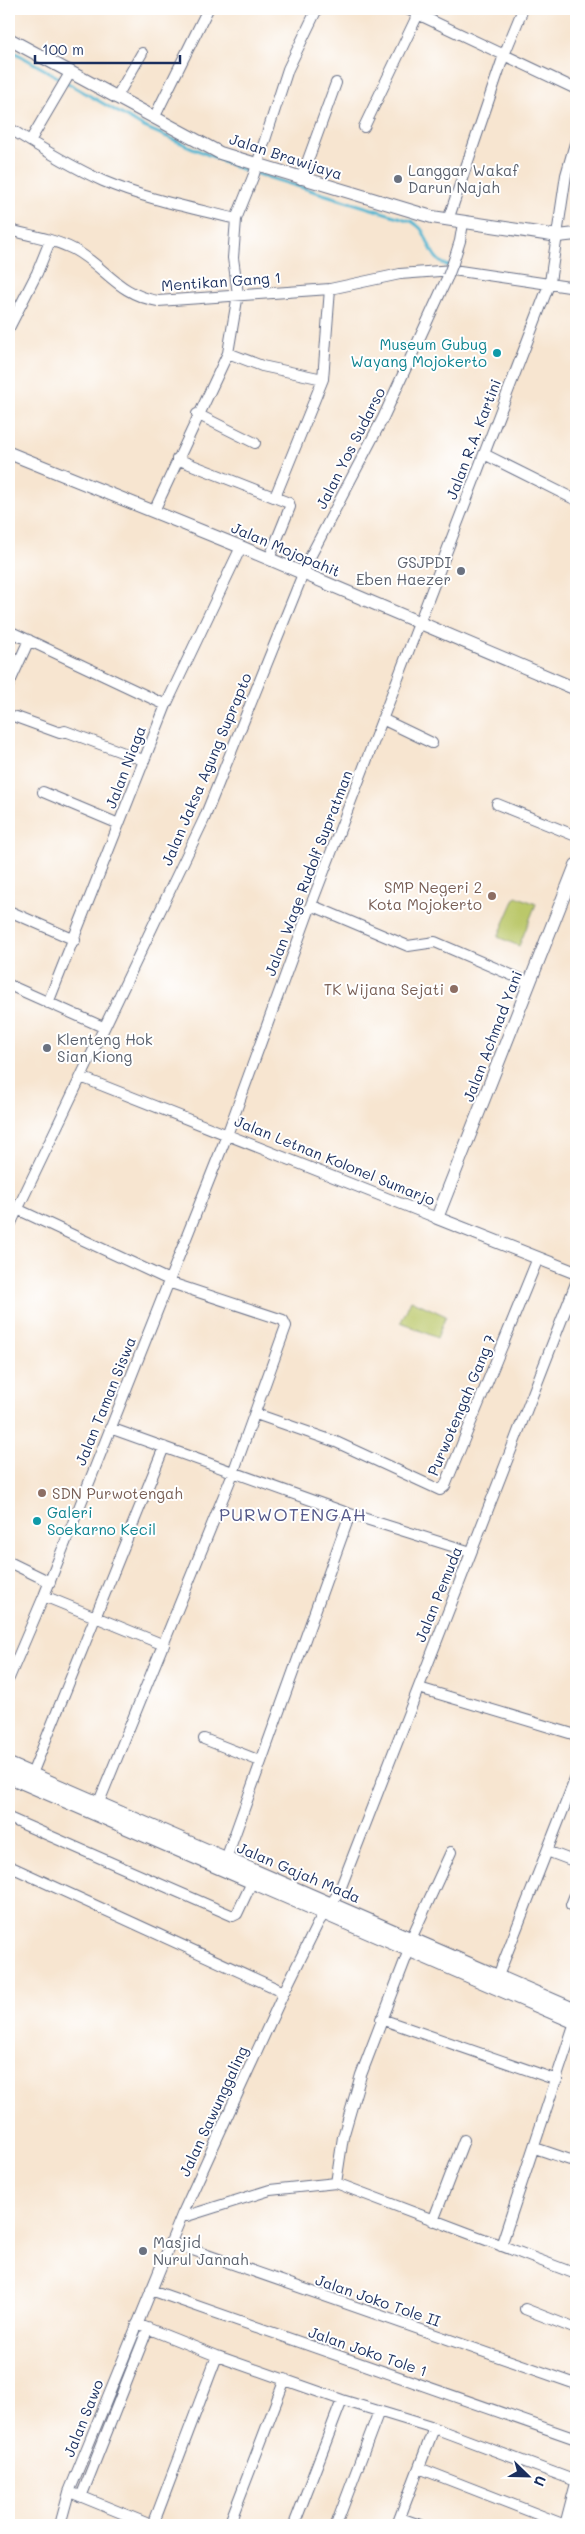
<svg xmlns="http://www.w3.org/2000/svg" width="585" height="2534" font-family="Mali,sans-serif">
	<style>
		.green { fill: #bbc86a; stroke: #6b7c64 }
		.lines { fill: none; stroke-linecap: round; stroke-linejoin: round }
		.stream { stroke: #52b6d1; stroke-width: 3 }
		.minor-casing { stroke: #686f86; stroke-width: 12 }
		.major-casing { stroke: #686f86; stroke-width: 14 }
		.minor { stroke: #fff; stroke-width: 10 }
		.major { stroke: #fff; stroke-width: 12 }
		.minor-bridge-casing { stroke: #686f86; stroke-width: 12; stroke-linecap: butt }
		.minor-bridge { stroke: #fff; stroke-width: 10 }
		.worship-dot { fill: #6b7280; stroke: #fff; stroke-width: 2 }
		.culture-dot { fill: #0f9aa8; stroke: #fff; stroke-width: 2 }
		.education-dot { fill: #8d6e63; stroke: #fff; stroke-width: 2 }
		.labels { text-anchor: middle; dominant-baseline: central; stroke-width: 4; stroke-linejoin: round; paint-order: stroke }
		.street-label { font-size: 15px; fill: #1b2f5e; stroke: #fff }
		.worship-label { font-size: 15px; fill: #5b616d; stroke: #fff; text-anchor: start }
		.culture-label { font-size: 15px; fill: #0d838f; stroke: #fff; text-anchor: end }
		.education-label { font-size: 15px; fill: #785e54; stroke: #fff; text-anchor: end }
		.quarter-label { font-size: 18px; letter-spacing: 1px; fill: #565a8b; stroke: #fff }
	</style>
	<rect width="100%" height="100%" fill="#fff"/>
	<filter id="ink" filterUnits="userSpaceOnUse"><feTurbulence type="fractalNoise" baseFrequency=".02" numOctaves="2"/><feDisplacementMap in="SourceGraphic" scale="10" xChannelSelector="R" yChannelSelector="G"/><feConvolveMatrix kernelMatrix="1 2 1 2 8 2 1 2 1" color-interpolation-filters="sRGB"/></filter>
	<filter id="wash" filterUnits="userSpaceOnUse"><feTurbulence type="fractalNoise" baseFrequency=".0096" numOctaves="4" result="noise"/><feDisplacementMap in="SourceGraphic" scale="20" xChannelSelector="R" yChannelSelector="G"/><feGaussianBlur stdDeviation="1.12" result="paint"/><feColorMatrix in="noise" values="0 0 0 0 0 0 0 0 0 0 0 0 0 0 0 0 0 1.4 0 .05"/><feComposite in="paint" operator="in"/></filter>
	<g filter="url(#wash)">
		<rect width="100%" height="100%" fill="#f7e5d0"/>
		<!-- green -->
		<path class="green" d="M516,896L536,904L519,946L498,937Z
			M411,1300L446,1316L437,1338L401,1322Z"/>
		<g class="lines">
			<!-- stream -->
			<path class="stream" d="M9,49L142,126L241,169L411,221C415,224 421,227 423,232C430,244 433,263 450,266"/>
		</g>
	</g>
	<g filter="url(#ink)">
		<g class="lines">
			<defs>
				<path id="minor" d="M407,9L576,89
					M116,98L142,53
					M154,118L208,9
					M364,127L420,10
					M9,128C39,147 70,166 103,181C145,199 192,208 236,219
					M30,141L70,73
					M301,179L336,83
					M448,220L504,55L523,9
					M9,230C29,235 54,239 73,249C105,266 118,295 158,301L330,289L400,274L453,270L576,288
					M453,263L460,241L463,223
					M9,328L37,273L50,241
					M228,353L262,366L323,379
					M197,414L255,443
					M484,454L576,500
					M177,459L289,503L290,507L269,559
					M275,497L323,379L330,289
					M154,511L228,353L238,294L233,258L236,219L253,177L288,69L317,9
					M9,631L166,705
					M9,684L29,640
					M16,717L60,733L65,731L143,760
					M382,719L432,743
					M43,792L119,824
					M497,804L576,836
					M311,905L408,946L435,942L530,983
					M9,911L75,940
					M9,985L103,1027
					M48,1003L166,705L241,547
					M81,1077L437,1218
					M17,1209L169,1280
					M9,1227L204,819L309,559L383,418L448,276
					M256,1414L336,1442L440,1490L445,1486L538,1258
					M110,1428L350,1514L471,1552
					M9,1562L50,1582
					M44,1596L164,1645
					M9,1678L44,1596L227,1135L311,905L550,282L566,175L576,140
					M419,1688L576,1735
					M204,1739L260,1761
					M32,1774L164,1447
					M99,1802L233,1473L286,1326L283,1320L168,1282
					M9,1818L233,1916L237,1914L252,1882
					M547,1851L576,1862
					M226,1859L350,1514
					M9,1866L284,1992
					M571,1905L576,1892
					M411,1939L451,1852
					M498,1976L576,1777
					M381,2019L557,2080
					M535,2148L576,2162
					M336,2183L343,2137L361,2075L409,1950
					M182,2215L187,2216L270,2190L336,2183L576,2274
					M433,2221L464,2140
					M170,2242L576,2384
					M501,2246L575,2022
					M151,2290L576,2439
					M525,2309L576,2329
					M137,2324L217,2356L342,2400L434,2428L576,2481
					M419,2468L565,2525
					M75,2494L151,2525
					M81,2497L148,2328
					M400,2518L420,2525
					M60,2525L69,2492L182,2215L284,1992L318,1923L339,1892L576,1283
					M153,2525L217,2356
					M229,2525L285,2379
					M294,2525L342,2400
					M336,2525L379,2411
					M397,2525L434,2428
					M565,2525L576,2483"/>
				<path id="major" d="M9,39L220,153L432,217L558,236L576,234
					M9,453L241,547L576,689
					M576,865L437,1218L576,1273
					M9,1764L576,2010
					M9,1777L576,2023"/>
			</defs>
			<!-- minor casing -->
			<use href="#minor" class="minor-casing"/>
			<!-- major casing -->
			<use href="#major" class="major-casing"/>
			<!-- minor -->
			<use href="#minor" class="minor"/>
			<!-- major -->
			<use href="#major" class="major"/>
			<defs>
				<path id="minor-bridge" d="M448,276L453,263"/>
			</defs>
			<!-- minor-bridge casing -->
			<use href="#minor-bridge" class="minor-bridge-casing"/>
			<!-- minor-bridge -->
			<use href="#minor-bridge" class="minor-bridge"/>
		</g>
	</g>
	<!-- markers -->
	<g class="worship-dot">
		<circle cx="398" cy="179" r="5"/>
		<circle cx="461" cy="571" r="5"/>
		<circle cx="47" cy="1048" r="5"/>
		<circle cx="143" cy="2251" r="5"/>
	</g>
	<g class="culture-dot">
		<circle cx="497" cy="353" r="5"/>
		<circle cx="37" cy="1521" r="5"/>
	</g>
	<g class="education-dot">
		<circle cx="492" cy="896" r="5"/>
		<circle cx="454" cy="989" r="5"/>
		<circle cx="42" cy="1493" r="5"/>
	</g>
	<g class="labels">
		<!-- street labels -->
		<g class="street-label">
			<text transform="translate(286 156) rotate(18)">Jalan Brawijaya</text>
			<text transform="translate(221 281) rotate(-4)">Mentikan Gang 1</text>
			<text transform="translate(473 439) rotate(-69)">Jalan R.A. Kartini</text>
			<text transform="translate(350 448) rotate(-63)">Jalan Yos Sudarso</text>
			<text transform="translate(286 549) rotate(23)">Jalan Mojopahit</text>
			<text transform="translate(125 767) rotate(-69)">Jalan Niaga</text>
			<text transform="translate(206 769) rotate(-67)">Jalan Jaksa Agung Suprapto</text>
			<text transform="translate(308 873) rotate(-69)">Jalan Wage Rudolf Supratman</text>
			<text transform="translate(492 1036) rotate(-69)">Jalan Achmad Yani</text>
			<text transform="translate(335 1160) rotate(22)">Jalan Letnan Kolonel Sumarjo</text>
			<text transform="translate(105 1401) rotate(-68)">Jalan Taman Siswa</text>
			<text transform="translate(461 1405) rotate(-67)">Purwotengah Gang 7</text>
			<text transform="translate(438 1594) rotate(-68)">Jalan Pemuda</text>
			<text transform="translate(299 1872) rotate(23)">Jalan Gajah Mada</text>
			<text transform="translate(213 2111) rotate(-65)">Jalan Sawunggaling</text>
			<text transform="translate(378 2300) rotate(19)">Jalan Joko Tole II</text>
			<text transform="translate(368 2351) rotate(19)">Jalan Joko Tole 1</text>
			<text transform="translate(83 2418) rotate(-68)">Jalan Sawo</text>
		</g>
		<!-- worship labels -->
		<g class="worship-label">
			<text x="408" y="170">Langgar Wakaf<tspan x="408" dy="17">Darun Najah</tspan></text>
			<text x="451" y="562" text-anchor="end">GSJPDI<tspan x="451" dy="17">Eben Haezer</tspan></text>
			<text x="57" y="1039">Klenteng Hok<tspan x="57" dy="17">Sian Kiong</tspan></text>
			<text x="153" y="2242">Masjid<tspan x="153" dy="17">Nurul Jannah</tspan></text>
		</g>
		<!-- culture labels -->
		<g class="culture-label">
			<text x="487" y="344">Museum Gubug<tspan x="487" dy="17">Wayang Mojokerto</tspan></text>
			<text x="47" y="1512" text-anchor="start">Galeri<tspan x="47" dy="17">Soekarno Kecil</tspan></text>
		</g>
		<!-- education labels -->
		<g class="education-label">
			<text x="482" y="887">SMP Negeri 2<tspan x="482" dy="17">Kota Mojokerto</tspan></text>
			<text x="444" y="989">TK Wijana Sejati</text>
			<text x="52" y="1493" text-anchor="start">SDN Purwotengah</text>
		</g>
		<!-- quarter labels -->
		<g class="quarter-label">
			<text x="293" y="1514">PURWOTENGAH</text>
		</g>
	</g>
	<!-- margin -->
	<rect width="585" height="2534" fill="none" stroke="#fff" stroke-width="30"/>
	<!-- north arrow -->
	<g transform="translate(528 2476) rotate(113)" stroke="#ffffff" stroke-width="4" paint-order="stroke">
	<path d="M0-4L9 19L0 12L-9 19Z" fill="#1b2f5e"/>
	<text y="-8" font-size="14" font-weight="bold" text-anchor="middle" fill="#1b2f5e">U</text>
	</g>
	<!-- scale -->
	<path d="M35 55v8h145v-8" fill="none" stroke="#1b2f5e" stroke-width="2.5"/>
	<text x="42" y="55" font-size="15" fill="#1b2f5e" stroke="#ffffff" stroke-width="4" paint-order="stroke">100 m</text>
</svg>
